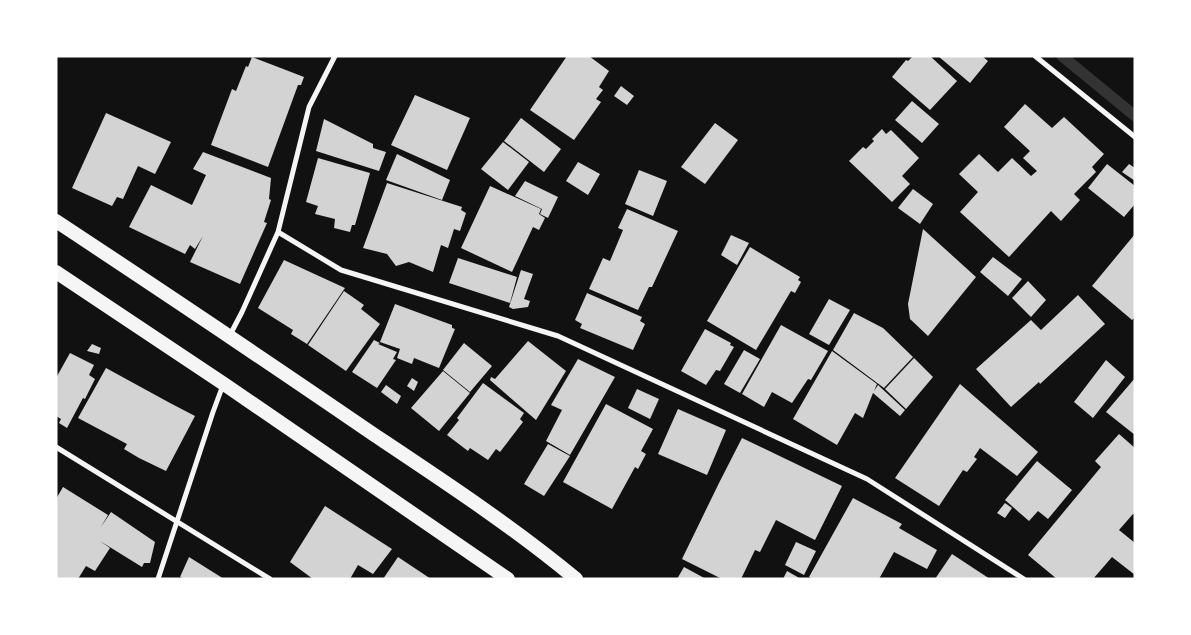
<svg xmlns="http://www.w3.org/2000/svg" width="1191" height="635" font-family="Barlow,sans-serif">
	<style>
		.lines { fill: none; stroke-linecap: round; stroke-linejoin: round }
		.stream { stroke: #333; stroke-width: 11 }
		.building { fill: #d3d3d3 }
		.minor { stroke: #f5f5f5; stroke-width: 5 }
		.trunk { stroke: #f5f5f5; stroke-width: 14 }
	</style>
	<rect width="100%" height="100%" fill="#111"/>
	<g class="lines">
		<!-- stream -->
		<path class="stream" d="M1062,56L1135,116"/>
	</g>
	<!-- building -->
	<path class="building" d="M567,56H589L609,71L599,87L603,90L596,99L601,102L574,140L530,110Z
		M913,56H930L957,81L930,110L892,77L906,60L908,61Z
		M938,56H982L988,61L970,83Z
		M252,57L304,77L301,85H298L268,167L211,145L232,89L236,91L246,66L248,67Z
		M621,86L634,96L627,105L614,96Z
		M415,95L470,118L447,170L391,145Z
		M912,101L939,124L922,143L895,120Z
		M1025,104L1052,128L1064,117L1104,154L1092,167L1096,172L1074,194L1080,200L1061,221L1051,211L1009,257L960,212L978,192L959,174L979,154L998,172L1012,158L1031,176L1037,171L1023,158L1030,151L1004,127Z
		M106,113L171,142L155,174L138,166L123,199L117,197L112,206L72,188Z
		M521,118L561,149L544,172L504,141Z
		M324,119L373,144V148L386,152L379,171L316,151Z
		M715,123L738,140L705,184L681,167Z
		M882,129L886,134L891,130L919,158L902,176L910,184L892,202L849,161L863,147L866,149L874,141L872,139Z
		M503,142L529,162L508,190L481,169Z
		M203,152L271,178L269,199L271,200L264,222L267,223L240,284L190,262L203,236L195,249L190,245L185,254L129,227L151,185L192,205L206,175L193,169Z
		M397,154L450,180L442,200L386,180Z
		M318,158L370,173L355,225H352L350,232L334,228L335,219L315,214L318,206L306,202Z
		M578,162L600,174L588,195L566,181Z
		M1107,164L1135,186V204L1124,217L1088,188Z
		M1129,164L1135,168V181L1122,172Z
		M639,170L667,181L653,216L625,204Z
		M525,181L558,197L548,218L540,214L542,209L544,210L515,196Z
		M387,183L462,207L461,210L466,213L460,231L454,229L448,248L441,245L433,272L409,262L396,266L387,254L363,248Z
		M490,186L541,209L539,214L545,218L539,230L533,227L512,272L461,248Z
		M913,189L933,204L920,224L898,208Z
		M627,209L678,231L652,287H649L638,310L589,289L603,258L610,261L623,230L618,228Z
		M923,229L976,277L928,336L910,319L908,304Z
		M1135,234V317L1132,320L1092,286Z
		M731,235L749,243L737,265L721,255Z
		M750,247L800,277L798,280L801,282L795,293L791,291L756,350L707,321Z
		M993,257L1022,279L1008,296L980,272Z
		M458,258L517,277L510,303L449,283Z
		M284,260L345,288L307,344L291,334L293,330L258,308Z
		M521,270L533,274L524,299L530,301L528,307L513,309L509,307Z
		M1028,281L1046,300L1031,317L1012,298Z
		M344,291L364,305L361,309L380,324L346,371L308,345Z
		M587,293L642,317L640,321L645,324L633,350L580,328L582,324L575,320Z
		M1078,295L1105,324L1040,384L1039,382L1011,407L976,369L1031,320L1041,330Z
		M829,299L850,310L829,345L809,334Z
		M395,304L452,325V328L455,329L439,368L414,358L412,364L397,358L400,349L380,342Z
		M854,313L883,328L913,357L884,388L833,350Z
		M781,325L828,351L811,380L808,379L792,403L772,392L764,407L742,394Z
		M705,329L731,343L730,345L734,347L720,371L716,370L706,385L681,371Z
		M374,340L380,343L378,344L397,352L393,359L396,360L377,388L352,372Z
		M528,341L566,371L536,420L490,380L491,377L495,379Z
		M464,343L492,366L470,392L443,370Z
		M92,344L101,348L99,354L87,351Z
		M744,350L760,359L740,393L724,384Z
		M832,351L877,384L874,391L878,385L905,410L900,416L873,393L863,418L855,413L837,445L793,419Z
		M70,353L94,365L89,375L95,379L85,399L83,398L67,428L59,423L61,419L56,416V378Z
		M914,358L933,377L906,409L885,389Z
		M578,359L615,377L570,455L546,441L562,410L551,405Z
		M1106,360L1125,377L1093,418L1074,402Z
		M106,368L170,403L139,458L124,449L127,444L78,418Z
		M443,371L470,393L439,431L411,408Z
		M412,378L418,382L414,391L407,386Z
		M1135,378V435L1106,412Z
		M483,383L524,413L520,419L523,422L500,452L496,449L488,460L470,448L468,451L447,435L459,420L457,418Z
		M960,384L1038,452L1017,476L980,448L974,457L977,459L967,472L963,470L939,506L895,478Z
		M386,385L401,396L397,404L381,392Z
		M637,389L659,399L650,419L628,408Z
		M170,403L195,416L166,471L139,458Z
		M606,404L653,429L641,451L646,454L638,469L635,467L612,509L563,482Z
		M678,409L726,430L707,475L658,454Z
		M1119,434L1135,448V515L1133,514L1119,530L1135,543V575L1112,557L1093,579H1074L1073,578L1072,579H1057L1028,555L1101,467L1095,461Z
		M742,438L842,486L815,540L776,520L760,552L755,550L741,579H722L682,559L719,483Z
		M548,444L570,456L544,496L524,484Z
		M1037,461L1072,490L1048,519L1038,511L1029,521L1005,500Z
		M63,487L108,515L101,527L111,512L155,542L150,563H144L142,567L100,541L110,548L95,571L86,566L78,579H56V499Z
		M853,498L902,524L899,528L937,550L927,569L894,552L879,579H813L809,577Z
		M1005,503L1012,508L1005,518L997,513Z
		M325,506L392,549L373,574L358,565L350,579H313L290,562Z
		M796,542L816,551L804,575L785,565Z
		M952,554L990,579H935Z
		M189,557L224,579H185L180,577Z
		M398,557L431,579H383Z
		M684,567L706,579H677Z
		M787,571L801,579H783Z"/>
	<g class="lines">
		<!-- minor -->
		<path class="minor" d="M1035,56L1135,137
			M278,232L341,270L558,336L867,479L1024,579
			M230,335L242,312L278,232L309,107L335,56
			M56,447L270,579
			M158,579L213,412L223,385"/>
		<!-- trunk -->
		<path class="trunk" d="M56,221C162,291 268,362 373,434C442,480 512,526 576,579
			M56,272L224,384L508,579"/>
	</g>
	<!-- border -->
	<rect width="1191" height="635" fill="none" stroke="#ffffff" stroke-width="115"/>
</svg>
